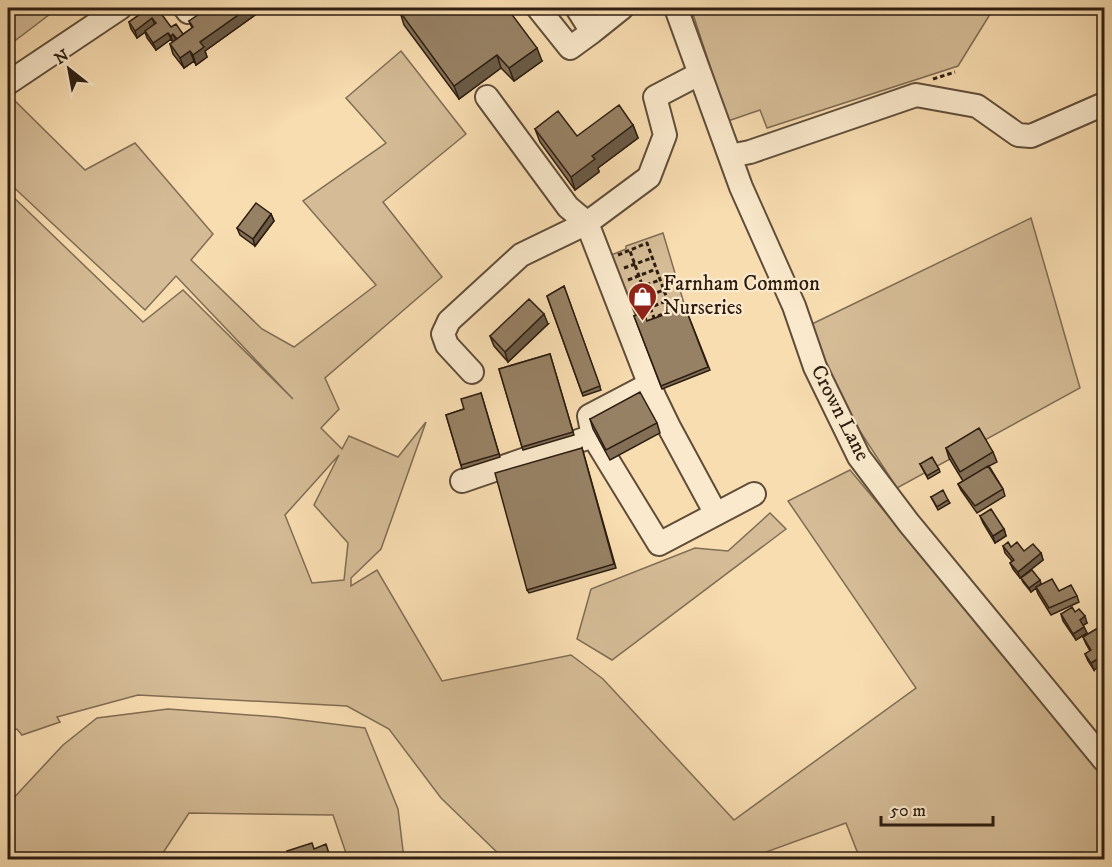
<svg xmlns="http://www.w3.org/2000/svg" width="1112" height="867" font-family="'IM FELL DW Pica',serif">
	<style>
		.green { fill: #d5bc96; stroke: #816c54; stroke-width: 1.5; fill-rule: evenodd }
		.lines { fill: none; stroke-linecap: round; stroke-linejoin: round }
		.minor-casing { stroke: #604d39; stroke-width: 26 }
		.path { stroke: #2d1d11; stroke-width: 3; stroke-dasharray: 4.5 3; stroke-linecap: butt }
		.minor { stroke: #fae9cc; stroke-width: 22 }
		.wall { fill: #826f56; stroke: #2d1d11; stroke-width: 1.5 }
		.shaded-wall { fill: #6a5a46; stroke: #2d1d11; stroke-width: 1.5 }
		.building { fill: #978164; stroke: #2d1d11; stroke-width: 1.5 }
		.labels { text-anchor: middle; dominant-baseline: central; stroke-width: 4.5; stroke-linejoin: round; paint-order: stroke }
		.poi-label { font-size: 21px; fill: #2d1d11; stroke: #fae9cc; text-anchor: start }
		.street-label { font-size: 21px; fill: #2d1d11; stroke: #fae9cc }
	</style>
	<rect width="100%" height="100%" fill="#f8ddb1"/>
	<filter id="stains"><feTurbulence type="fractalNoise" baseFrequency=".00333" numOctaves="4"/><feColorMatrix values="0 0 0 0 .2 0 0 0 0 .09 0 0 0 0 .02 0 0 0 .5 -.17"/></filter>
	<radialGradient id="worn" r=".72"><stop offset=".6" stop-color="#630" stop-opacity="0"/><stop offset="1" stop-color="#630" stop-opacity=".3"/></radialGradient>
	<!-- green -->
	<path class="green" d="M8,8H58L8,46Z
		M691,8H1044L992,11L958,66L767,128L760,110L728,121Z
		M401,51L466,134L383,202L442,277L325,378L339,409L321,428L342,449L349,436L398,457L426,422L381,549L351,578V586L377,570L442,681L571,655L603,679L734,820L916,688L788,501L850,470L1104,775V859H860L846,823L747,859H504L441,798L389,729L347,706L138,695L57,717L60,722L22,735L17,729L8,732V192L143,322L183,290L293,399L176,276L145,310L8,182V101L12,98L85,170L135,143L213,234L191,260L262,329L294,347L376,285L303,201L386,143L346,98ZM339,455L314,505L348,543L344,580L312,583L285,515Z
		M1031,218L1080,388L897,488L839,399L812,324Z
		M663,233L686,310L648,324L630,321L609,256L626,249V246Z
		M770,513L786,529L612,660L577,639L591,589L695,548L728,551Z
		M168,709L277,717L365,728L398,809L404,859H348L333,815L189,813L159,859H8V804L63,745L97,718Z"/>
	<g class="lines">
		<defs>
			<path id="minor" d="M185,8L188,12L195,8
				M538,8L570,48L592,32L577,8
				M676,8L741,187L794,306L815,367L859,457L908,522L1104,760
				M592,32L622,8
				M8,83L120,8
				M487,97L568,207L587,223L649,177L665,135L655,97L699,74
				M730,156L750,152L916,95L977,106L1018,135L1031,136L1104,104
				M472,372L447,345L443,334L449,321L521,255L587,223L654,396L669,427L716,514L754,494
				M650,384L589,416L593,436L659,544L716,514
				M462,481L593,436"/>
		</defs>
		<!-- minor casing -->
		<use href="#minor" class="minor-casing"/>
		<!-- path -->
		<path class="path" d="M933,79L955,72
			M618,255L647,243L671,310L654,318L630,251
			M624,268L652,258
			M628,280L656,269
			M632,290L660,280
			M636,300L664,290
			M640,311L667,301"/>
		<!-- minor -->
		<use href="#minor" class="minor"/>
	</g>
	<!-- wall -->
	<path class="wall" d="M149,8L171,27L183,34L192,28L189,21L265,8L205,51L207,57L196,65L194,61L184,68L173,54L170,44L173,42L171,39L156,50L147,38L145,32L137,38L131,29L129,22Z
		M400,12L542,61L514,81L501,68L459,99L404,25Z
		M633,125L638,138L598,168L599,172L575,190L540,142L535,129L577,136Z
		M271,214L274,221L255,246L240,235L237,228Z
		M564,286L601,390L583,396L547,296Z
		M685,307L710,370L662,389L634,316L647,321Z
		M548,324L508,362L494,346L490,336Z
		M550,354L574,435L523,450L499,369Z
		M481,393L500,457L462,469L446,415L464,409Z
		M590,419L657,423L660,433L610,460L593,429Z
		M582,448L616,568L529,593L527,590Z
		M946,448L993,452L997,462L989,466L1003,489L1005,496L977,513L961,490L958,484L963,481L949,458Z
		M920,464L939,469L940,472L928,479Z
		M931,497L948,500L950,503L938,510Z
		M980,516L1004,529L1006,536L995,543L983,523Z
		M1003,546L1011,547L1024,551L1041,553L1043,560L1020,578L1013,569L1010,563L1012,561L1005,553Z
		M1021,578L1041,584L1037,587L1059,591L1077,596L1079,602L1051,615L1038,594L1036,588L1031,592L1023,582Z
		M1075,612L1087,623L1083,625L1087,633L1076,640L1063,621L1061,614Z
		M1098,628L1094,670L1088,661L1085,654L1090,651L1086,644L1083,637Z"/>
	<!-- shaded-wall -->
	<path class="shaded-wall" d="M248,8H265L205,51L207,57L196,65L193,55L200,42Z
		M152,18L155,25L137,38L135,31Z
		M168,33L171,39L156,50L153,43Z
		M173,34L176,41L173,43L171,36Z
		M537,48L542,61L514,81L509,68Z
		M190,51L194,61L184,68L180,58Z
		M497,55L501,68L459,99L454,86Z
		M633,125L638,138L598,168L599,172L575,190L571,177L592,156Z
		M271,214L274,221L255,246L253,239Z
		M544,314L548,324L508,362L505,352Z
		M1004,529L1006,536L995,543L993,536Z
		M1041,553L1043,560L1020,578L1018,572Z
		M1040,580L1041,584L1031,592L1029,588Z
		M1085,616L1087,623L1082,626L1080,620Z
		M1084,627L1087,633L1076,640L1073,634Z
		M1104,655V663L1094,670L1091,663Z"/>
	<!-- building -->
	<path class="building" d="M149,8H157L171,27L176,24L183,34L177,39L173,34L171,36L168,33L153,43L145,31L156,23L152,18L135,31L129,22Z
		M208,8H248L200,42L204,47L193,55L190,51L180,58L170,44L193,27L189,21Z
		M406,8H507L537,48L509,68L497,55L454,86L400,12Z
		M619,105L633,125L592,156L595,159L571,177L535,129L558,111L577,136Z
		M256,203L271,214L253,239L237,228Z
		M564,286L600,386L582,393L547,296Z
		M529,299L544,314L505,352L490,336Z
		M685,307L708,367L661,386L634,316L644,312L647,321Z
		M550,354L573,432L522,447L499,369Z
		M640,392L657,423L606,450L590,419Z
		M481,393L499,454L461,465L446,415L464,409L461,399Z
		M979,428L993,452L960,472L946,448Z
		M582,448L614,564L527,590L495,473Z
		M932,457L939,469L927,476L920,464Z
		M988,466L1003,489L975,506L958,484Z
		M943,490L948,500L937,507L931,497Z
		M991,509L1004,529L993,536L980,516Z
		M1008,542L1011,547L1017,542L1024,551L1033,544L1041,553L1018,572L1010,563L1014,560L1003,546Z
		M1032,570L1040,580L1029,588L1021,578Z
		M1052,579L1059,591L1071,585L1077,596L1049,608L1036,587Z
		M1072,607L1075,612L1079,609L1085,616L1080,620L1084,627L1073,634L1061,614Z
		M1098,628L1104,638V655L1091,663L1085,654L1091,650L1083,637Z
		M312,843L314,849L326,844L331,860H290L287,851Z"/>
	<!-- icons -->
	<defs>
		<symbol id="shop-pin" viewBox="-11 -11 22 30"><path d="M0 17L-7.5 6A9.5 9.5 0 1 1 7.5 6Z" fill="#8f2418" stroke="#fae9cc"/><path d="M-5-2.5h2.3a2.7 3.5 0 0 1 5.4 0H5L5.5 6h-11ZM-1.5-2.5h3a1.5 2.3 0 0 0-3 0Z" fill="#fff"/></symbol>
	</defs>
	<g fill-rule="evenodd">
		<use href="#shop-pin" x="626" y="280" width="33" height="45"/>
	</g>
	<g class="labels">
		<!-- poi labels -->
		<g class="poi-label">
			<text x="663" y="284">Farnham Common<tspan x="663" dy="24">Nurseries</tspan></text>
		</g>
		<!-- street labels -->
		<g class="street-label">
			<text transform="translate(840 413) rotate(63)">Crown Lane</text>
		</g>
	</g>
	<!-- margin -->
	<rect width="1112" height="867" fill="none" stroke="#f8ddb1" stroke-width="30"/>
	<rect x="9" y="9" width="1094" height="849" fill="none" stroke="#2d1d11" stroke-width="3"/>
	<rect x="15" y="15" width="1082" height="837" fill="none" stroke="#2d1d11" stroke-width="1.5"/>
	<!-- north arrow -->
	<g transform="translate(69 69) rotate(329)" stroke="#fae9cc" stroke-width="4.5" paint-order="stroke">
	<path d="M0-4.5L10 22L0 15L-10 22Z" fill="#2d1d11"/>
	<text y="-9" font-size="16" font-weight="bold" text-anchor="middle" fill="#2d1d11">N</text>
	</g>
	<!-- scale -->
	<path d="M881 816v9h112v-9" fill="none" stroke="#2d1d11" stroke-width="3"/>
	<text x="890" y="816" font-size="18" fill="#2d1d11" stroke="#fae9cc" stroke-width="4.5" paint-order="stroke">50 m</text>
	<rect width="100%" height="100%" filter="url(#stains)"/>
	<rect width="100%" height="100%" fill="url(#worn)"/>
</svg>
